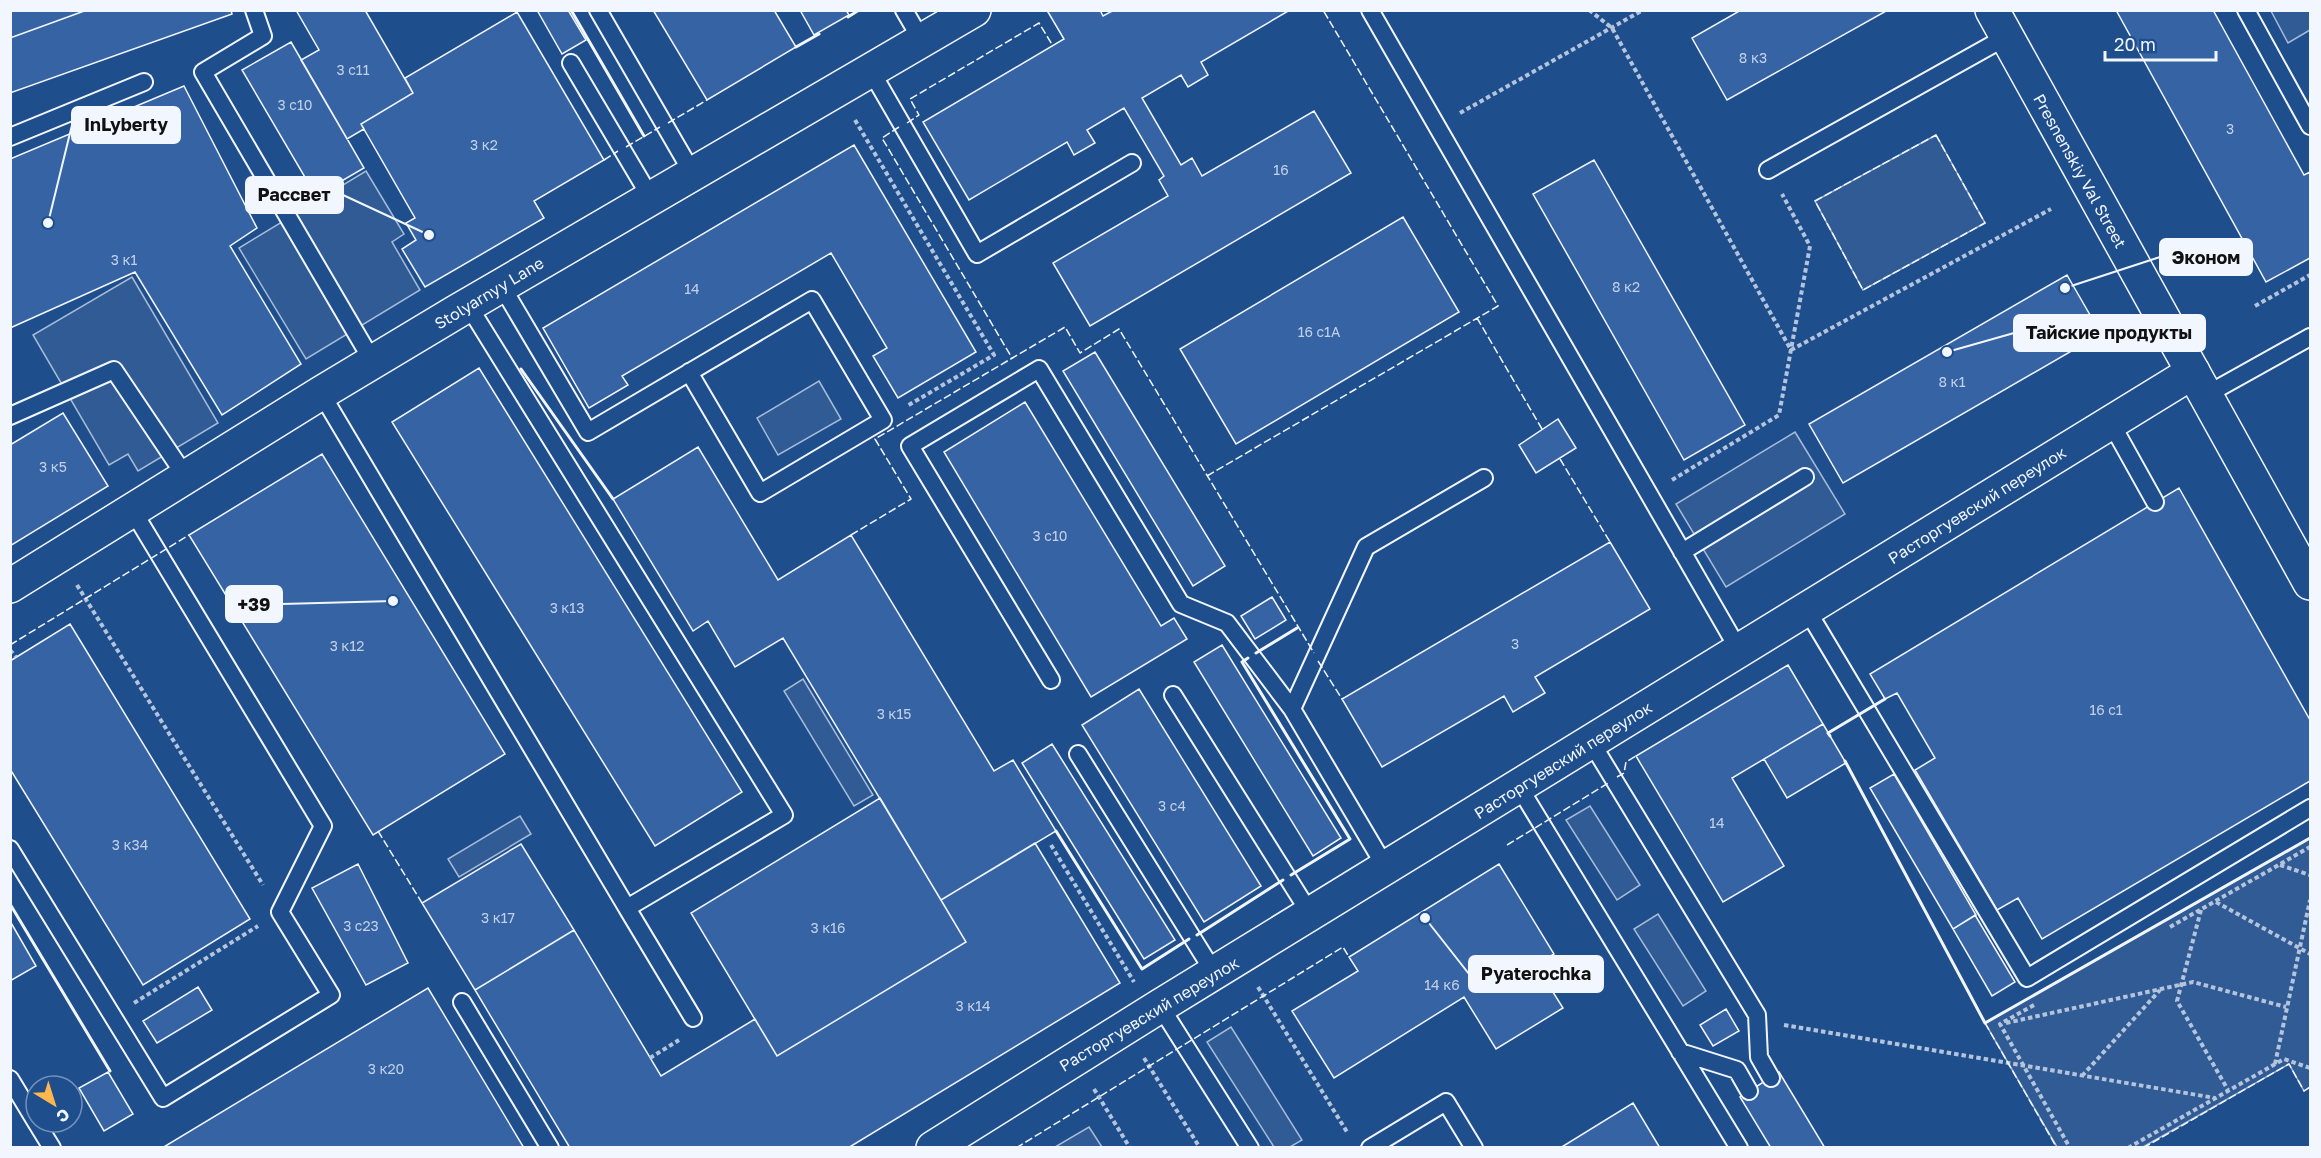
<svg xmlns="http://www.w3.org/2000/svg" width="2321" height="1158" font-family="'Golos Text',sans-serif">
	<style>
		.built { fill: #305b95; stroke: #a8bbd7; stroke-width: 1.5 }
		.building { fill: #3563a3; stroke: #f2f6ff; stroke-width: 1.5 }
		.lines { fill: none; stroke-linecap: round; stroke-linejoin: round }
		.service-casing { stroke: #f2f6ff; stroke-width: 20 }
		.minor-casing { stroke: #f2f6ff; stroke-width: 36 }
		.secondary-casing { stroke: #f2f6ff; stroke-width: 36 }
		.path { stroke: #b3c4dc; stroke-width: 4; stroke-dasharray: 4.5 3; stroke-linecap: butt }
		.service { stroke: #1f4e8c; stroke-width: 16 }
		.minor { stroke: #1f4e8c; stroke-width: 33 }
		.secondary { stroke: #1f4e8c; stroke-width: 33 }
		.fence { stroke: #f2f6ff; stroke-width: 1.5; stroke-dasharray: 8 3; stroke-linecap: butt }
		.wall { stroke: #f2f6ff; stroke-width: 3 }
		.labels { text-anchor: middle; dominant-baseline: central; stroke-width: 4.5; stroke-linejoin: round; paint-order: stroke }
		.number-label { font-size: 14px; fill: #c3d1e8 }
		.street-label { font-size: 16px; fill: #f2f6ff; stroke: #1f4e8c }
		.leader { fill: none; stroke: #f2f6ff; stroke-width: 2 }
		.callout-dot { fill: #f2f6ff; stroke: #1f4e8c; stroke-width: 2 }
		.callout { fill: #f2f6ff; stroke: #f2f6ff; stroke-width: 2 }
		.callout-label { font-size: 18px; text-anchor: middle; font-weight: bold; fill: #111 }
	</style>
	<rect width="100%" height="100%" fill="#1f4e8c"/>
	<!-- built -->
	<path class="built" d="M2271,11H2310V30L2288,43Z
		M1936,135L1985,223L1863,290L1815,201Z
		M366,171L404,234L392,242L420,290L306,359L239,248Z
		M132,277L218,423L138,471L128,454L109,465L33,335Z
		M819,381L841,419L778,455L757,418Z
		M1795,432L1845,514L1726,587L1676,504Z
		M803,679L873,795L854,806L784,691Z
		M1590,806L1640,885L1617,900L1566,820Z
		M520,816L531,834L459,877L448,859Z
		M2310,838V1087L2304,1091L2289,1064L2143,1147H2057L1985,1023Z
		M1658,914L1706,991L1683,1006L1634,929Z
		M1231,1027L1302,1140L1290,1147H1274L1207,1042Z
		M1089,1127L1102,1147H1055Z"/>
	<!-- building -->
	<path class="building" d="M10,10H87L10,38Z
		M87,10H231L232,14L10,93V38Z
		M296,10H365L413,93L361,124L364,129L347,139L301,60L319,50Z
		M537,10H568L586,40L562,54Z
		M653,10H774L796,47L707,100Z
		M800,10H846L849,15L814,35Z
		M1050,10H1100L1103,16L1114,10H1290L1201,62L1208,75L1188,87L1181,75L1142,98L1181,165L1192,158L1202,176L1314,111L1351,173L1090,326L1053,263L1168,196L1159,180L1164,176L1124,108L1087,130L1095,143L1074,155L1067,142L969,200L923,122L1064,39L1048,12Z
		M1741,10H1888L1727,100L1692,38Z
		M2116,10H2213L2304,175L2310,172V258L2266,282Z
		M517,12L604,160L534,201L544,218L425,287L402,249L416,240L406,223L415,218L361,124L413,93L405,78Z
		M291,42L364,168L316,196L242,70Z
		M184,86L257,228L230,246L301,364L222,415L135,272L10,328V159Z
		M854,145L976,352L898,398L873,356L887,348L831,253L622,376L628,385L589,408L543,328Z
		M1594,160L1745,425L1684,460L1533,194Z
		M1403,217L1459,312L1236,444L1180,349Z
		M2067,275L2101,334L1843,483L1809,424Z
		M1095,352L1225,566L1193,586L1063,371Z
		M479,368L742,792L655,846L392,422Z
		M1025,402L1161,626L1174,618L1187,639L1091,697L944,452Z
		M63,413L108,486L10,546V445Z
		M1558,419L1576,448L1536,473L1519,445Z
		M698,447L778,580L851,535L994,771L1013,760L1056,831L941,900L783,638L735,667L708,621L693,631L613,499Z
		M322,454L505,754L373,835L189,535Z
		M2179,488L2310,720V781L2042,939L2018,898L1997,910L1915,770L1935,758L1897,693L1885,699L1870,674Z
		M1610,542L1650,609L1535,677L1545,693L1528,703L1513,712L1504,696L1382,767L1342,699Z
		M1272,597L1286,620L1255,639L1241,616Z
		M70,624L250,919L143,985L10,769V661Z
		M1222,645L1341,838L1313,856L1194,662Z
		M1788,665L1823,724L1732,778L1784,866L1723,902L1636,756Z
		M1139,689L1261,886L1204,922L1082,725Z
		M1823,724L1846,763L1787,798L1764,759Z
		M1052,744L1175,940L1144,959L1022,763Z
		M1894,774L1976,915L1953,929L1870,788Z
		M880,798L966,942L777,1056L691,913Z
		M1035,843L1120,983L848,1148H570L475,990L574,930L661,1076L755,1019L777,1056L966,942L941,900Z
		M521,844L574,930L475,990L422,903Z
		M358,864L408,963L366,985L312,888Z
		M1499,864L1554,954L1536,965L1563,1008L1496,1049L1464,997L1334,1078L1292,1011L1358,971L1349,957Z
		M1975,915L2015,982L1992,996L1953,929Z
		M10,921L36,966L10,981Z
		M198,987L212,1010L157,1043L143,1021Z
		M428,988L524,1148H162Z
		M1726,1009L1739,1031L1713,1046L1700,1025Z
		M108,1072L133,1114L104,1131L79,1088Z
		M1779,1072L1825,1148H1771L1740,1097Z
		M1633,1103L1660,1148H1560Z"/>
	<g class="lines">
		<defs>
			<path id="service" d="M254,10L263,36L203,72L373,362
				M598,10L693,174
				M904,10L922,41
				M1370,10L1740,652
				M2246,10L2310,126
				M571,63L651,198
				M871,71L977,254L1132,163
				M10,137L144,82
				M1768,170L2006,37
				M501,285L588,432L812,300L883,420L760,493L689,372
				M321,393L627,908L784,815L468,305
				M2206,395L2310,337
				M10,416L114,370L186,477
				M2111,423L2155,502
				M1682,552L1805,477
				M1807,610L2027,978L2310,808
				M1051,680L910,446L1039,369L1181,604L1227,623L1292,709L1386,868
				M1173,695L1311,915
				M1292,709L1366,547L1484,478
				M1591,742L1757,1015L1759,1057L1771,1078
				M1078,754L1215,974
				M1519,787L1739,1148
				M10,849L163,1098L331,995L280,912L323,826L133,511
				M627,908L693,1018
				M462,1002L550,1148
				M1160,1006L1250,1148
				M1680,1052L1737,1070L1749,1091
				M10,1079L36,1122
				M36,1122L52,1148
				M1370,1148L1446,1102L1474,1148"/>
			<path id="minor" d="M10,586L321,393L456,312L974,10
				M933,1148L1160,1006L2193,372"/>
			<path id="secondary" d="M1992,10L2310,583"/>
		</defs>
		<!-- service casing -->
		<use href="#service" class="service-casing"/>
		<!-- minor casing -->
		<use href="#minor" class="minor-casing"/>
		<!-- secondary casing -->
		<use href="#secondary" class="secondary-casing"/>
		<!-- path -->
		<path class="path" d="M1589,10L1612,28L1791,350L2051,209
			M1460,113L1643,10
			M855,120L994,355L907,406
			M2255,306L2310,275
			M1672,480L1779,415L1810,246L1782,194
			M77,585L263,885
			M10,650L16,657
			M1051,845L1134,982
			M2280,865L2310,875
			M2216,902L2310,954
			M2201,910L2177,1001L2228,1090
			M2170,927L2310,847
			M1258,987L1347,1132
			M134,1003L258,926
			M2034,1005L2000,1024L2070,1148
			M2006,1023L2193,982L2286,1007
			M1784,1025L2215,1098
			M650,1058L679,1040
			M1144,1058L1200,1148
			M2275,1064L2310,900
			M2082,1076L2160,990
			M1094,1089L1130,1148
			M2128,1148L2284,1059L2310,1068"/>
		<!-- service -->
		<use href="#service" class="service"/>
		<!-- minor -->
		<use href="#minor" class="minor"/>
		<!-- secondary -->
		<use href="#secondary" class="secondary"/>
		<!-- fence -->
		<path class="fence" d="M668,123L707,100
			M907,123L919,115L910,99L1039,23L1053,46
			M899,127L882,138L1012,358
			M1936,135L1985,223L1863,290L1815,201Z
			M626,147L660,127
			M604,160L618,151
			M1477,318L1542,429
			M1560,459L1610,542
			M1207,476L1498,306L1323,10
			M851,535L911,499L875,439L1065,327L1080,353L1119,329L1314,653
			M10,645L189,535
			M1318,661L1342,699
			M1617,777L1624,773L1626,762L1636,756
			M378,831L422,903
			M1507,845L1610,782
			M1985,1023L2057,1148
			M1016,1148L1343,947L1349,957
			M2143,1148L2289,1064L2304,1091L2310,1087"/>
		<!-- wall -->
		<path class="wall" d="M571,10L644,136
			M848,17L859,10
			M796,47L819,34
			M521,369L613,499
			M1256,653L1297,628
			M1248,658L1242,662L1350,839L1291,875
			M1830,736L1828,733L1885,699
			M1845,761L1985,1023L2310,838
			M1056,831L1142,969L1189,939
			M10,904L110,1071
			M1197,935L1283,880"/>
	</g>
	<g class="labels">
		<!-- number labels -->
		<g class="number-label">
			<text x="1753" y="57">8 к3</text>
			<text x="353" y="69">3 с11</text>
			<text x="295" y="104">3 с10</text>
			<text x="2230" y="128">3</text>
			<text x="484" y="144">3 к2</text>
			<text x="1281" y="169">16</text>
			<text x="124" y="259">3 к1</text>
			<text x="1626" y="286">8 к2</text>
			<text x="692" y="288">14</text>
			<text x="1319" y="331">16 c1A</text>
			<text x="1952" y="381">8 к1</text>
			<text x="53" y="466">3 к5</text>
			<text x="1050" y="535">3 с10</text>
			<text x="567" y="607">3 к13</text>
			<text x="1515" y="643">3</text>
			<text x="347" y="645">3 к12</text>
			<text x="2106" y="709">16 с1</text>
			<text x="894" y="713">3 к15</text>
			<text x="1172" y="805">3 с4</text>
			<text x="1717" y="822">14</text>
			<text x="130" y="844">3 к34</text>
			<text x="498" y="917">3 к17</text>
			<text x="361" y="925">3 с23</text>
			<text x="828" y="927">3 к16</text>
			<text x="1442" y="984">14 к6</text>
			<text x="973" y="1005">3 к14</text>
			<text x="386" y="1068">3 к20</text>
		</g>
		<!-- street labels -->
		<g class="street-label">
			<text transform="translate(2080 171) rotate(61)">Presnenskiy Val Street</text>
			<text transform="translate(489 293) rotate(-31)">Stolyarnyy Lane</text>
			<text transform="translate(1977 505) rotate(-32)">Расторгуевский переулок</text>
			<text transform="translate(1563 760) rotate(-32)">Расторгуевский переулок</text>
			<text transform="translate(1149 1014) rotate(-31)">Расторгуевский переулок</text>
		</g>
	</g>
	<!-- callouts -->
	<path class="leader" d="M48 223L72 125M429 235L343 195M2065 288L2160 257M1947 352L2014 333M393 601L282 604M1425 918L1469 974"/>
	<g class="callout-dot">
		<circle cx="48" cy="223" r="6"/>
		<circle cx="429" cy="235" r="6"/>
		<circle cx="2065" cy="288" r="6"/>
		<circle cx="1947" cy="352" r="6"/>
		<circle cx="393" cy="601" r="6"/>
		<circle cx="1425" cy="918" r="6"/>
	</g>
	<g class="callout">
		<rect x="72" y="107" width="108" height="36" rx="6"/>
		<rect x="246" y="177" width="97" height="36" rx="6"/>
		<rect x="2160" y="239" width="92" height="36" rx="6"/>
		<rect x="2014" y="315" width="191" height="36" rx="6"/>
		<rect x="226" y="586" width="56" height="36" rx="6"/>
		<rect x="1469" y="956" width="134" height="36" rx="6"/>
	</g>
	<g class="callout-label">
		<text x="126" y="131">InLyberty</text>
		<text x="294" y="201">Рассвет</text>
		<text x="2206" y="264">Эконом</text>
		<text x="2109" y="339">Тайские продукты</text>
		<text x="254" y="611">+39</text>
		<text x="1536" y="980">Pyaterochka</text>
	</g>
	<!-- border -->
	<rect width="2321" height="1158" fill="none" stroke="#f2f6ff" stroke-width="24"/>
	<!-- north arrow -->
	<g transform="translate(54 1104) rotate(142)"><circle r="28" fill="#1f4e8c" stroke="#7391ba" stroke-width="1.5"/>
	<path d="M0-4.5L10 22L0 15L-10 22Z" fill="#ffb74d"/>
	<text y="-9" font-size="16" font-weight="bold" text-anchor="middle" fill="#f2f6ff">С</text>
	</g>
	<!-- scale -->
	<path d="M2105 51v9h111v-9" fill="none" stroke="#f2f6ff" stroke-width="3"/>
	<text x="2114" y="51" font-size="18" fill="#f2f6ff" stroke="#1f4e8c" stroke-width="4.5" paint-order="stroke">20 m</text>
</svg>
